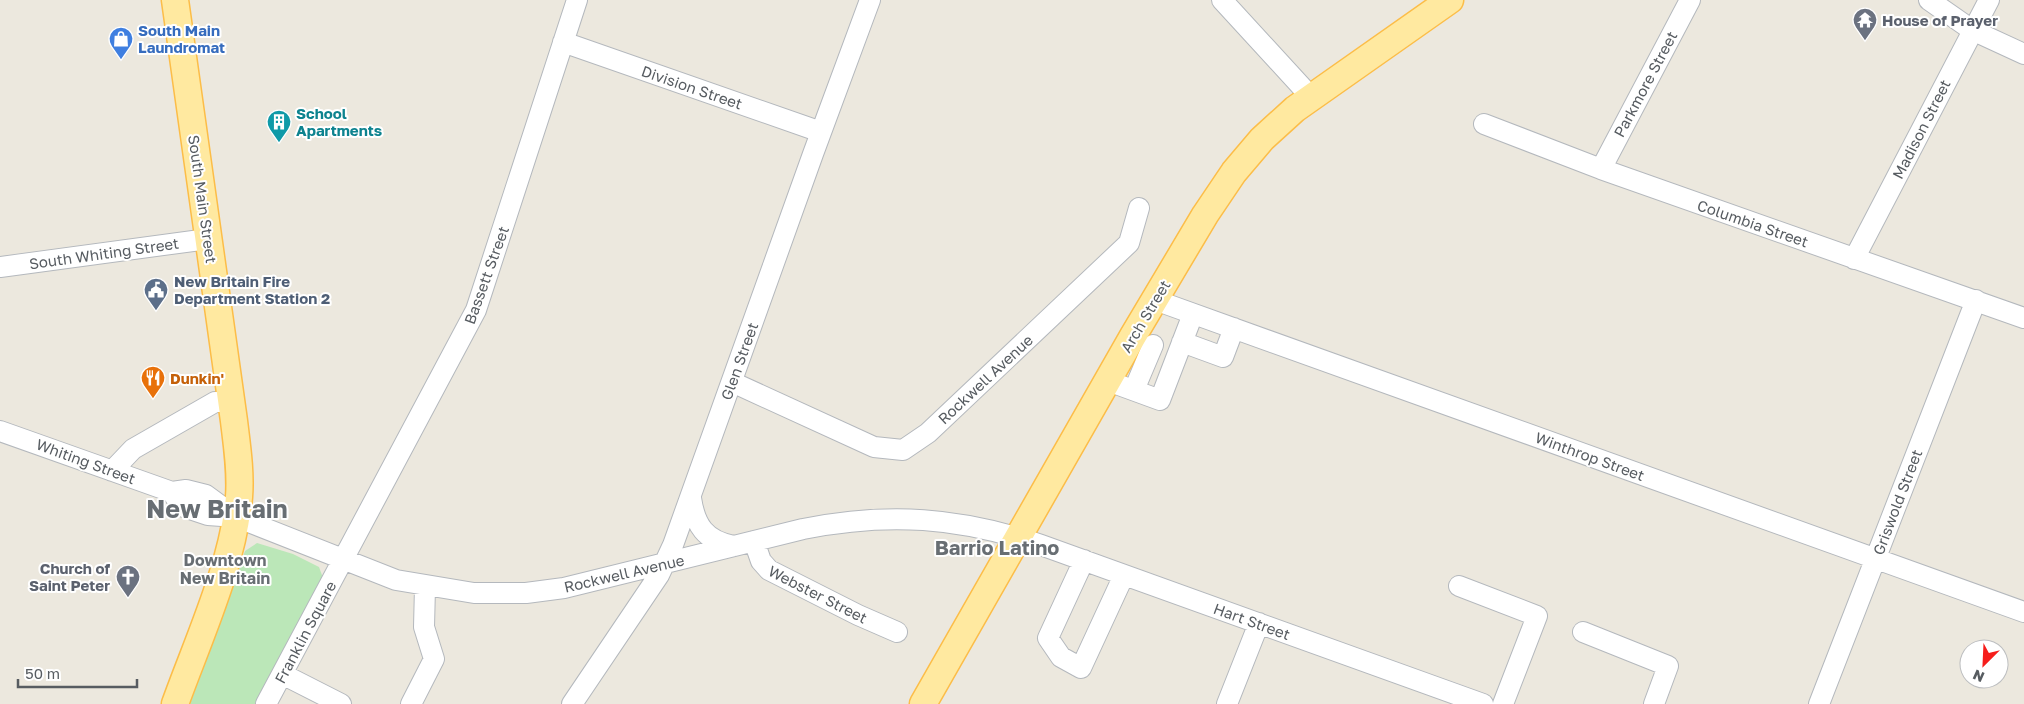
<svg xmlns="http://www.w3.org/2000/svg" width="2024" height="704" font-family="'Golos Text',sans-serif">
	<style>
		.green { fill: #bbe7b8 }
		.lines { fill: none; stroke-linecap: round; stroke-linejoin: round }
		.minor-casing { stroke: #b4b8bd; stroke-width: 22 }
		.major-casing { stroke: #fcbd48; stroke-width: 29 }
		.minor { stroke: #fff; stroke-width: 20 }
		.major { stroke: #ffe9a0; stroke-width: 26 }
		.labels { text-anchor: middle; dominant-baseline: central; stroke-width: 4; stroke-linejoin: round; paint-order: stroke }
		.worship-label { font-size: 15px; font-weight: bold; fill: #5b616d; stroke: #fff; text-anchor: start }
		.shop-label { font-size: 15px; font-weight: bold; fill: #366cbe; stroke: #fff; text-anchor: start }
		.street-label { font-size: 15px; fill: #575c61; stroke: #fff }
		.culture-label { font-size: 15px; font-weight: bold; fill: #0d838f; stroke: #fff; text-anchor: start }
		.service-label { font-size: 15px; font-weight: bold; fill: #4e5e75; stroke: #fff; text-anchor: start }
		.food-label { font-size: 15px; font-weight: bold; fill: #c56008; stroke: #fff; text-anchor: start }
		.neighbourhood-label { font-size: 16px; font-weight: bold; fill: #686e73; stroke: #fff }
		.district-label { font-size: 20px; font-weight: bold; fill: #686e73; stroke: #fff }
		.town-label { font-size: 25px; font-weight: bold; fill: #686e73; stroke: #fff }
	</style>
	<rect width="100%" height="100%" fill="#ece8de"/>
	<!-- green -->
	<path class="green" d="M257,543L293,554L319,567L323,578L255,704H190L245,551Z"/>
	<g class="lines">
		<defs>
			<path id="minor" d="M1222,0L1311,97
				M1929,0L1972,30L2024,54
				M563,42L821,132
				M1484,124L1601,169L2024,318
				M1601,169L1690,0
				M1854,259L1989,0
				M0,267L208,239
				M1155,300L2024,612
				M1182,342L1223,357L1234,328
				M1108,381L1160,400L1193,314
				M732,382L874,447L903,450L928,433L1129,243L1139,208
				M1134,390L1153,345
				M0,431L172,492L186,490L206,495L236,517L396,580L474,593H526L564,588L803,529C888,512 960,517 1041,545L1483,704
				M112,471L133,449L215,402H231
				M172,492L181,506L208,515L236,517
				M691,498C695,525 705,541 734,546
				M754,541L761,561L769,570L858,615L897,632
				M1084,560L1048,638L1061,657L1081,668L1124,575
				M1459,586L1537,616L1503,704
				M1583,632L1668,666L1654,704
				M282,674L341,704
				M266,704L476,310L577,0
				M411,704L434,659L424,627L425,587
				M572,704L659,575L673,545L813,154L870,0
				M1227,704L1259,623
				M1819,704L1976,300"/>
			<path id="major" d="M175,0L234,421C237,446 241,472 239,497C233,565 198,640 175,704
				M923,704L1133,336L1205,215L1234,172L1262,139L1295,109L1450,0"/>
		</defs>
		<!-- minor casing -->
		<use href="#minor" class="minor-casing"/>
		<!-- major casing -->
		<use href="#major" class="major-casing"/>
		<!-- minor -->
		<use href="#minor" class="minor"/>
		<!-- major -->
		<use href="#major" class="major"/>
	</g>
	<!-- icons -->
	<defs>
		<symbol id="temple-pin" viewBox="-11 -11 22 30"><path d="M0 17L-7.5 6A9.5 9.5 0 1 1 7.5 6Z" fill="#6b7280" stroke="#fff"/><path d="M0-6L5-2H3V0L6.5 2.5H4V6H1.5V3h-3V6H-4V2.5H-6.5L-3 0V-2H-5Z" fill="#fff"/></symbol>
		<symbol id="shop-pin" viewBox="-11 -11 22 30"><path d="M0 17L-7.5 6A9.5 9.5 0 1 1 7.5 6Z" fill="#3f7fe0" stroke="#fff"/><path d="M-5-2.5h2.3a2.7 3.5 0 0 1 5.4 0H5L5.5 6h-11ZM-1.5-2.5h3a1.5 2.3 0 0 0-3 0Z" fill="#fff"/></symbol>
		<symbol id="building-pin" viewBox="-11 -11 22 30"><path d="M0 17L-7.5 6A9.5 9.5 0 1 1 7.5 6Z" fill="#0f9aa8" stroke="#fff"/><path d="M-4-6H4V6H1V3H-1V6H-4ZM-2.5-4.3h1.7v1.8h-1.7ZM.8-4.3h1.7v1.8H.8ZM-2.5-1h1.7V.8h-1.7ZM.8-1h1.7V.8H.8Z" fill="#fff"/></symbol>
		<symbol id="civic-pin" viewBox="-11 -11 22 30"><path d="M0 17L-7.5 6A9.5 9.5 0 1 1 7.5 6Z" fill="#5c6f8a" stroke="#fff"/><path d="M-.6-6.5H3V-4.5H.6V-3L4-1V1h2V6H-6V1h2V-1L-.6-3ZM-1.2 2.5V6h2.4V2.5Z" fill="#fff"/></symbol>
		<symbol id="restaurant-pin" viewBox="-11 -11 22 30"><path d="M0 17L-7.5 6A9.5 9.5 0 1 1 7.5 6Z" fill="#e8710a" stroke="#fff"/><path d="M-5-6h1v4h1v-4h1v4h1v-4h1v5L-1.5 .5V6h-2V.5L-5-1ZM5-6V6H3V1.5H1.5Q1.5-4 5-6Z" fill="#fff"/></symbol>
		<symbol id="church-pin" viewBox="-11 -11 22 30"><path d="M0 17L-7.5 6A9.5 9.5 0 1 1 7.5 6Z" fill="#6b7280" stroke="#fff"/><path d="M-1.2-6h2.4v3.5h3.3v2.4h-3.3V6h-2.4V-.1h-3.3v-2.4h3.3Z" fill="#fff"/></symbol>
	</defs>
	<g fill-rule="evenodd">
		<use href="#temple-pin" x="1851" y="6" width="28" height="38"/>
		<use href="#shop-pin" x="107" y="25" width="28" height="38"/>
		<use href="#building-pin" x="265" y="108" width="28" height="38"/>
		<use href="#civic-pin" x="142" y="276" width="28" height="38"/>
		<use href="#restaurant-pin" x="139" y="364" width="28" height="38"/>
		<use href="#church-pin" x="114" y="563" width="28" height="38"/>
	</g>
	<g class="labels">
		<!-- worship labels -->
		<g class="worship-label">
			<text x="1882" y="20">House of Prayer</text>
			<text x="110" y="568" text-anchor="end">Church of<tspan x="110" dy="17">Saint Peter</tspan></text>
		</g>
		<!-- shop labels -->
		<g class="shop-label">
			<text x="138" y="30">South Main<tspan x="138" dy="17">Laundromat</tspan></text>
		</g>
		<!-- street labels -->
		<g class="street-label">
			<text transform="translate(1645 84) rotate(-62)">Parkmore Street</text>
			<text transform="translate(692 87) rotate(19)">Division Street</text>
			<text transform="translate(1921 129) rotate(-63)">Madison Street</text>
			<text transform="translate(203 199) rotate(82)">South Main Street</text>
			<text transform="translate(1753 223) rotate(19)">Columbia Street</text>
			<text transform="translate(104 253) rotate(-8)">South Whiting Street</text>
			<text transform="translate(486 275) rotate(-70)">Bassett Street</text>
			<text transform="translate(1145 316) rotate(-59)">Arch Street</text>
			<text transform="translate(739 361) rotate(-70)">Glen Street</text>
			<text transform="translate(985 379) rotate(-43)">Rockwell Avenue</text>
			<text transform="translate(1590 456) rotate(20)">Winthrop Street</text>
			<text transform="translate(86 461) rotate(20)">Whiting Street</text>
			<text transform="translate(1897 502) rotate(-69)">Griswold Street</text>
			<text transform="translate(624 573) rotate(-13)">Rockwell Avenue</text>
			<text transform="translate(818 594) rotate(27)">Webster Street</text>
			<text transform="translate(1252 621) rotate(20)">Hart Street</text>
			<text transform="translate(305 632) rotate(-62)">Franklin Square</text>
		</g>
		<!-- culture labels -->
		<g class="culture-label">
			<text x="296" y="113">School<tspan x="296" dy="17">Apartments</tspan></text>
		</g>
		<!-- service labels -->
		<g class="service-label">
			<text x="174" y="281">New Britain Fire<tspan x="174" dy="17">Department Station 2</tspan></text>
		</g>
		<!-- food labels -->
		<g class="food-label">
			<text x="170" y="378">Dunkin'</text>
		</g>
		<!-- neighbourhood labels -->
		<g class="neighbourhood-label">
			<text x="225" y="560">Downtown<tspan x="225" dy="18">New Britain</tspan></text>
		</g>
		<!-- district labels -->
		<g class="district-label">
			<text x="997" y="547">Barrio Latino</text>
		</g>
		<!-- town labels -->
		<g class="town-label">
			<text x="217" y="508">New Britain</text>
		</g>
	</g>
	<!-- north arrow -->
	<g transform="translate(1984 664) rotate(204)"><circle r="24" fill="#ffffff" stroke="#bcbec0"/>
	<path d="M0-4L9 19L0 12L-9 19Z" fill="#f61d1b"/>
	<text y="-8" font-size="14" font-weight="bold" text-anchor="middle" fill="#575c61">N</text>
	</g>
	<!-- scale -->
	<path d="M18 679v8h119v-8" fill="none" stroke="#575c61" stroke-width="2.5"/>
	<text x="25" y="679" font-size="15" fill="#575c61" stroke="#ffffff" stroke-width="4" paint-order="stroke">50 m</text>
</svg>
